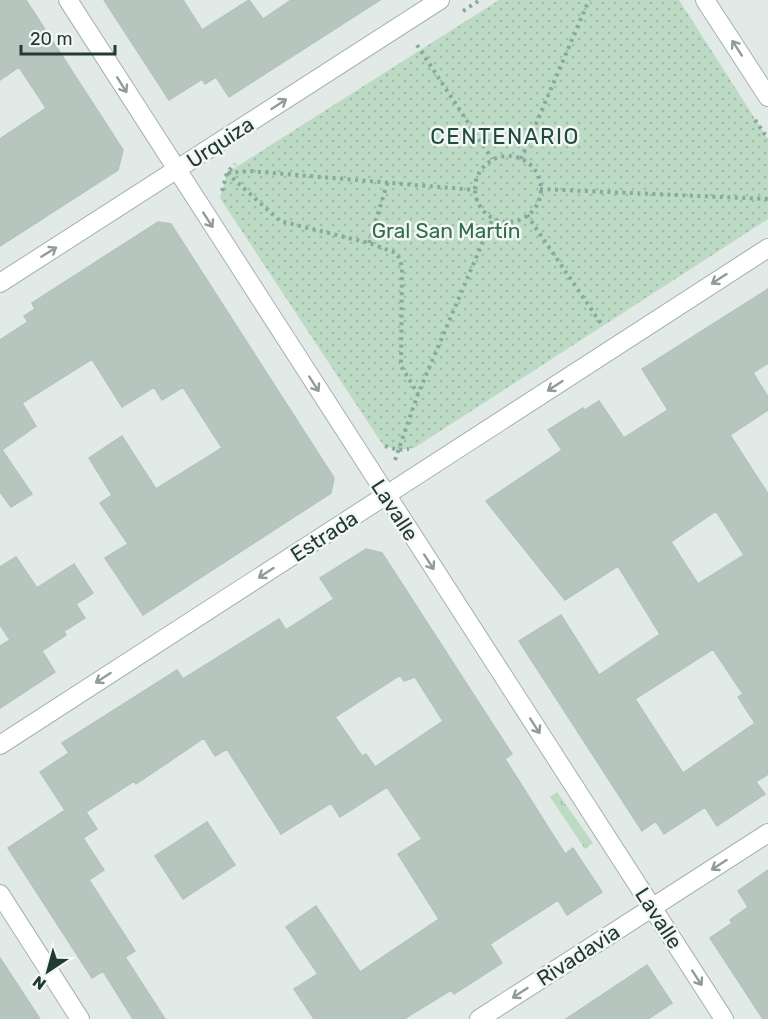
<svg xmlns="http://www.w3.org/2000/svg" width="768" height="1019" font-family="Rubik,sans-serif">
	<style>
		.grass { fill: url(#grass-tufts) }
		.park { fill: url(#park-dots) }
		.building { fill: #b7c5bf; stroke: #b5c3bd; stroke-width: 1.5; fill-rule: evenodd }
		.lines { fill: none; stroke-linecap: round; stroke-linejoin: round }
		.street-casing { stroke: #a5b2ae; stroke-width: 20 }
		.path { stroke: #85ab9f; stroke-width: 4; stroke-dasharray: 3 4.5; stroke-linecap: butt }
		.street { stroke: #fff; stroke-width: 18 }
		.oneway { stroke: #919c9a }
		.labels { text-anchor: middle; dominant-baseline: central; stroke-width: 5; stroke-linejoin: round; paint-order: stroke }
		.street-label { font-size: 21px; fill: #233a34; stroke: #f2f7f5 }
		.park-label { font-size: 21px; fill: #326d48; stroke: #f2f7f5 }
		.neighbourhood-label { font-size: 22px; letter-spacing: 1.5px; fill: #214a40; stroke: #f2f7f5 }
	</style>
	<defs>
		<pattern id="grass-tufts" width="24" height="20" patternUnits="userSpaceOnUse" patternTransform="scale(1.5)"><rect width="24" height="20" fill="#bcdac4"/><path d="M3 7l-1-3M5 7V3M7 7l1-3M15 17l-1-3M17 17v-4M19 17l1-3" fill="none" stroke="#a1bca9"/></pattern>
		<pattern id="park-dots" width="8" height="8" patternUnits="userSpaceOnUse" patternTransform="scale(1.5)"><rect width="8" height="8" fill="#bcdac4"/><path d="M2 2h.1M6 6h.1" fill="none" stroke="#a1bca9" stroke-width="1.8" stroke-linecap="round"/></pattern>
	</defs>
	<rect width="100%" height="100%" fill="#e2eae7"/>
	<!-- grass -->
	<path class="grass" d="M557,792L593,843L585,849L550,797Z"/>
	<!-- park -->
	<path class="park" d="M499,0H679L768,139V219L414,448L398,450L383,445L220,198L227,173Z"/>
	<!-- building -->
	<path class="building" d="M0,0H26L123,150L118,170L0,246V139L46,108L19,67L0,80Z
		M104,0H183L202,30L249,0L263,19L291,0H380L229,97L216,77L205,84L202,79L169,100Z
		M158,222L171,224L334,478L331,493L143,615L105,558L128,544L100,503L112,495L89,458L122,436L156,489L222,448L183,387L162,400L154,387L122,407L92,359L22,403L36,426L2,450L32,494L11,507L0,492V340L28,322L24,316L35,309L32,303Z
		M768,289V363L753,373L768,397V410L730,435L768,494V774L756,782L765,794L717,826L705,807L664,834L656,821L642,831L519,641L561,615L599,675L660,634L618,566L565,600L486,501L562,450L548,430L583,408L585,410L599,401L624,438L668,410L642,369ZM716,511L744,555L698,584L671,542ZM713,649L743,694L738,697L755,723L683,773L635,699Z
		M366,549L382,553L512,754L505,759L565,854L573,848L602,892L567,915L558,900L490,944L502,963L454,994L451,990L404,1019H314L294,989L318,974L286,927L316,906L360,972L439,919L398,854L422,839L387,787L340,817L331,803L281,834L227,749L215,756L204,738L136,784L134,781L86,812L97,829L83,838L104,870L89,880L135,951L125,957L165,1019H133L103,971L92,978L8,848L65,810L40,772L69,753L62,743L177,670L183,679L279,619L286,630L334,599L320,578ZM400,675L404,681L415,677L443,721L375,767L366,754L362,756L335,717Z
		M16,557L37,588L74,564L93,593L76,604L85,618L64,631L66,635L42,651L55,672L0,708V646L10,640L0,625V567Z
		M207,822L235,865L183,899L155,856Z
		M768,870V1019H763L710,938L732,923L730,920L748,907L738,891Z
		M0,958L40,1019H0Z
		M647,965L672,1003L648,1019H566Z"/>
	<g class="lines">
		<defs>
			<path id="street" d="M68,0L724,1019
				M705,0L768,97
				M0,283L440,0
				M0,745L768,248
				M0,894L80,1019
				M479,1019L768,833"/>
		</defs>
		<!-- street casing -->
		<use href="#street" class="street-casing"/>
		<!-- path -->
		<path class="path" d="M463,11L480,0
			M417,45L492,159
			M755,120L768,139
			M475 189a33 33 0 1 1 66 0a33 33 0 1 1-66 0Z
			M521,159L589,0
			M227,173L280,221L369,243L396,253L400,259L402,269L401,366L418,394
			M228,173L250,171L475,190
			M540,189L768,199
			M222,191L227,173L235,164
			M527,215L602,325
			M369,243L388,181
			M385,446L398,450L409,449
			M395,460L418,394L493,218"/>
		<!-- street -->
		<use href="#street" class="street"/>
	</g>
	<!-- one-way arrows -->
	<defs><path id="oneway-shaft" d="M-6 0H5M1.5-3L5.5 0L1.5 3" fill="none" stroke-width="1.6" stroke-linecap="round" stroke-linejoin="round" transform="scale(1.5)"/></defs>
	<g class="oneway">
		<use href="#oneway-shaft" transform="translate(737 48) rotate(-123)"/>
		<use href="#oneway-shaft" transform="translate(122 85) rotate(58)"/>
		<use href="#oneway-shaft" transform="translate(279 104) rotate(-33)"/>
		<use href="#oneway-shaft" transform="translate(208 220) rotate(57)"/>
		<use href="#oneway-shaft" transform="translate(49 252) rotate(-32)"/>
		<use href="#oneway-shaft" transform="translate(719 279) rotate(147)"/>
		<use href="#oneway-shaft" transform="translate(314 384) rotate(57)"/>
		<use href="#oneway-shaft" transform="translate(555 386) rotate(147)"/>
		<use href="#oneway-shaft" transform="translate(429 562) rotate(57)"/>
		<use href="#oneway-shaft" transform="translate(266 573) rotate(147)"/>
		<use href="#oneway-shaft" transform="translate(103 678) rotate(147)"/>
		<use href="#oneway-shaft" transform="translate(535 726) rotate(57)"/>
		<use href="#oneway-shaft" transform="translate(719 865) rotate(147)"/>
		<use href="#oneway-shaft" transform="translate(697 978) rotate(57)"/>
		<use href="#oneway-shaft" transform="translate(520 993) rotate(147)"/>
	</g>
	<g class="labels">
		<!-- street labels -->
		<g class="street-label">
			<text transform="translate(220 142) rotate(-33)">Urquiza</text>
			<text transform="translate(395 510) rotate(57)">Lavalle</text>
			<text transform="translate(324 536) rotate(-33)">Estrada</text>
			<text transform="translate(659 918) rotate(57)">Lavalle</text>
			<text transform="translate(578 955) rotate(-33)">Rivadavia</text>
		</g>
		<!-- park labels -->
		<g class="park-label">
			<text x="446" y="230">Gral San Martín</text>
		</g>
		<!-- neighbourhood labels -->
		<g class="neighbourhood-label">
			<text x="505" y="136">CENTENARIO</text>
		</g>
	</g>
	<!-- north arrow -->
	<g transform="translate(48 971) rotate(216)" stroke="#f2f7f5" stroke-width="4.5" paint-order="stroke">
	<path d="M0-4.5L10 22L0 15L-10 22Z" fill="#233a34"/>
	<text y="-9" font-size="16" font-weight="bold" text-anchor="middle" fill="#233a34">N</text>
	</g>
	<!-- scale -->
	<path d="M21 45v9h94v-9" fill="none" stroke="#233a34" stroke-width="3"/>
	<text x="30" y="45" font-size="18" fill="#233a34" stroke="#f2f7f5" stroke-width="4.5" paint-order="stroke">20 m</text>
</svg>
